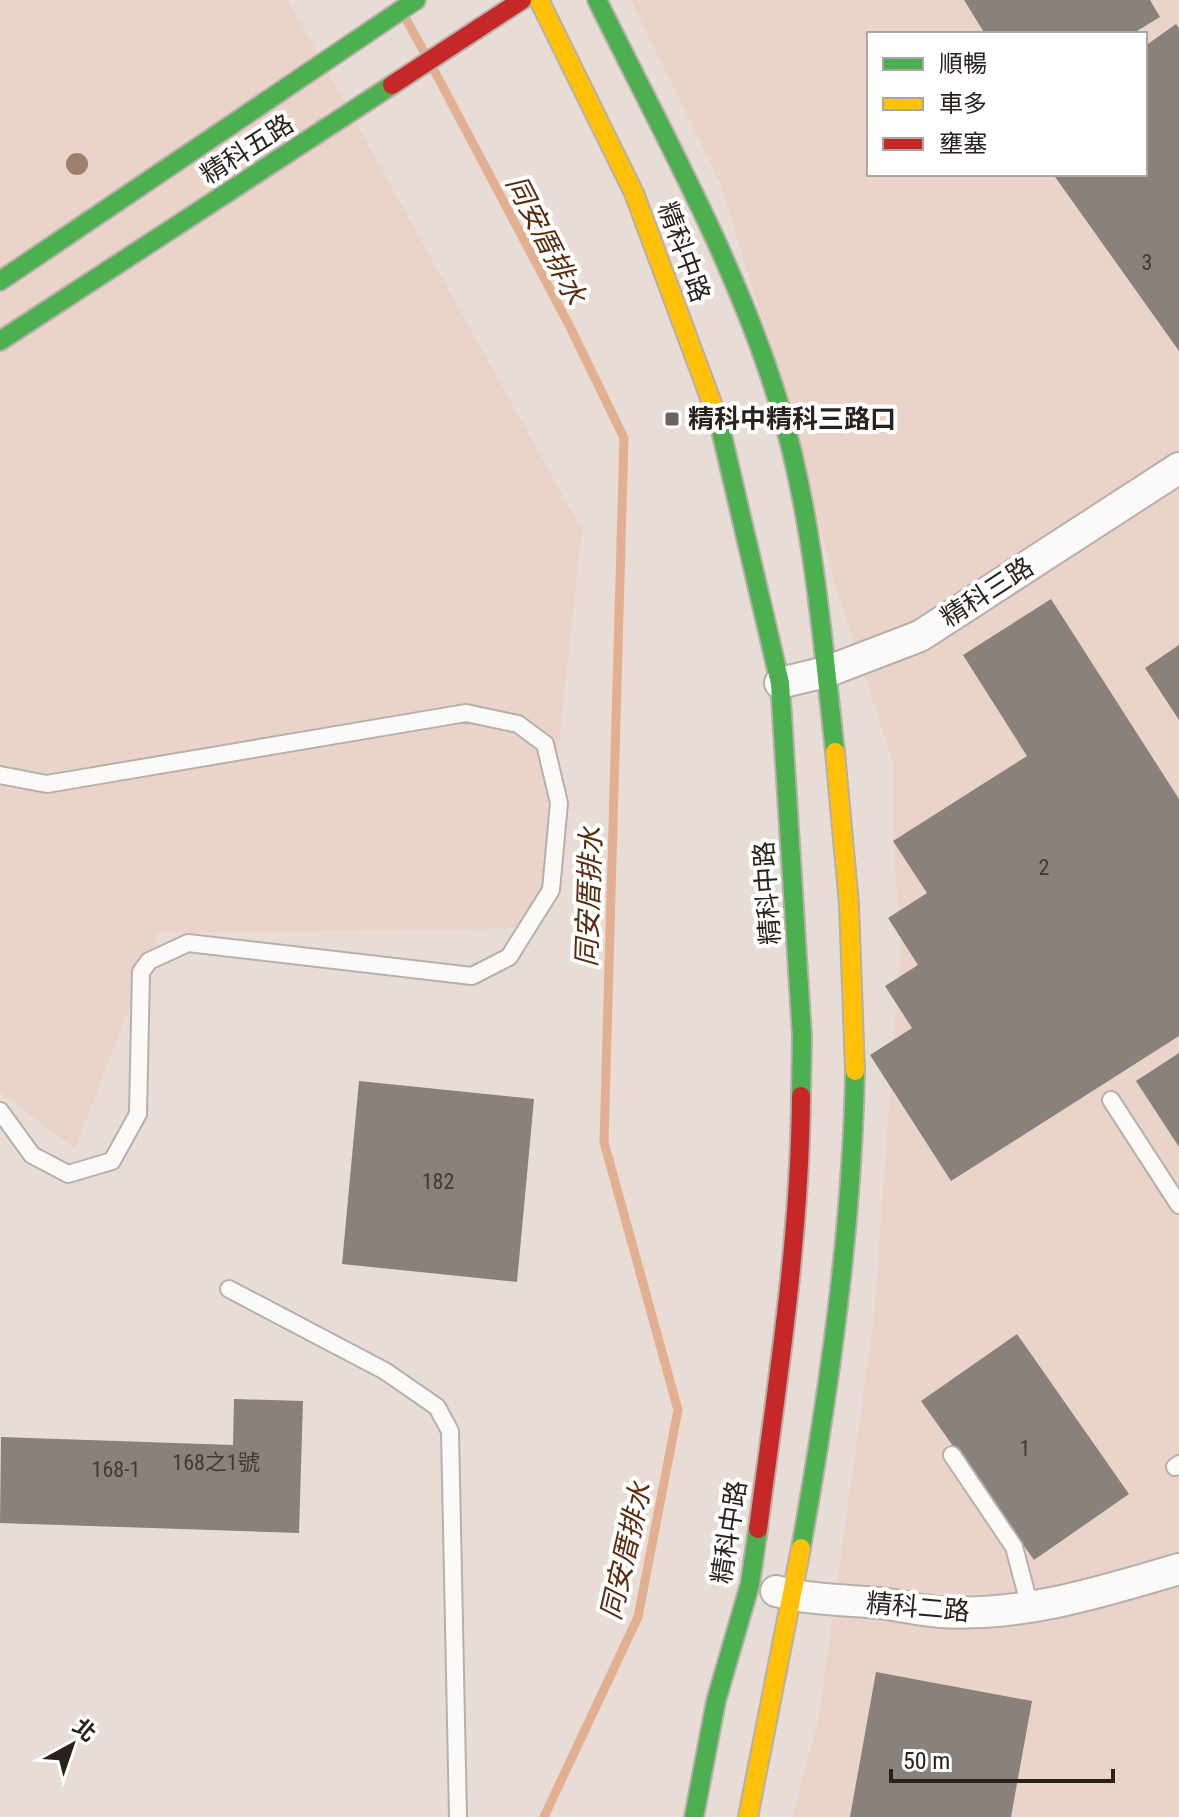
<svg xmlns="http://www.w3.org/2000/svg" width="1179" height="1817" font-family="'Roboto Condensed','Noto Sans TC',sans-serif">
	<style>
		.built { fill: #ead4c9; fill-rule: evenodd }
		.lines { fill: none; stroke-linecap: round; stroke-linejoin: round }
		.stream { stroke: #e3af91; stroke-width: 9 }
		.building { fill: #89817c }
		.lane-casing { stroke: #b8afaa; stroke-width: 20 }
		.street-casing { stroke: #b8afaa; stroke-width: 34 }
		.fast-casing { stroke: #b8afaa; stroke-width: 22 }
		.slow-casing { stroke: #b8afaa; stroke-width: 22 }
		.jam-casing { stroke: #b8afaa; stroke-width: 22 }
		.lane { stroke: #fcfaf9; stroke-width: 16 }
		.street { stroke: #fcfaf9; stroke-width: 30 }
		.fast { stroke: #4caf50; stroke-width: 18 }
		.slow { stroke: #ffc107; stroke-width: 18 }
		.jam { stroke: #c62828; stroke-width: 18 }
		.tree { fill: #9f806d }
		.poi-dot { fill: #6c625d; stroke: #fff; stroke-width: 3 }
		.labels { text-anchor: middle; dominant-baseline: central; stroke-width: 8; stroke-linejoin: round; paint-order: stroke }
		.number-label { font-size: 22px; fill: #413934 }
		.street-label { font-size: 26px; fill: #29211c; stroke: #fff }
		.poi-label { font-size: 26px; font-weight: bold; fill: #29211c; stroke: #fff; text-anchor: start }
		.water-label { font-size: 28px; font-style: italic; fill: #592c0d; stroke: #fff }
	</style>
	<rect width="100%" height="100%" fill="#e8dcd6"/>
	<!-- built -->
	<path class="built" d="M0,0H288L582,530L539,928L158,933L75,1149L0,1092Z
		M631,0H1179V1817H792L818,1722L874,1317L901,940L893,841V762L836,589L790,408L720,183ZM869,34H1145V174H869Z"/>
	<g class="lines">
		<!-- stream -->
		<path class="stream" d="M407,21L423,50
			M434,70L569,325L624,438L604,1142L678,1410L638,1617L544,1817"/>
	</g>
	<!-- building -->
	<path class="building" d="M964,0H1150L1160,17L1132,34H985Z
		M1176,24L1179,28V351L1053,174H1145V46Z
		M1051,599L1179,799V1036L951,1181L870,1055L912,1028L885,986L918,965L888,918L927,893L893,841L1027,756L963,655Z
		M1179,645V720L1145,668Z
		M1179,1053V1147L1136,1081Z
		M359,1081L534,1099L517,1282L342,1264Z
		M1017,1334L1129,1494L1034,1560L921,1401Z
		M234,1399L303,1401L299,1533L0,1523L1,1437L233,1445Z
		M876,1672L1032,1701L1011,1817H850Z"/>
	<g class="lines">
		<defs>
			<path id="lane" d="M0,775L47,784L466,713L518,724L545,744L559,803L551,890L509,957L472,976L188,943L149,961L141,972L138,1114L112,1161L68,1174L32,1155L0,1111
				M1111,1100L1179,1205
				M229,1289L385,1371L437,1407L450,1431L458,1817
				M952,1455L1014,1547L1030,1607
				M1175,1467L1179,1464"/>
			<path id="street" d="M780,683L826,672L920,636L1179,468
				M776,1591C810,1600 845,1600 879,1603C900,1605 920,1611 940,1612C1023,1617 1101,1592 1179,1569"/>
			<path id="fast" d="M597,0C662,132 736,263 779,404C813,516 822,636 835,752
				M0,281L416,0
				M0,341L392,85
				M719,422L780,683L802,1036L801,1096
				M801,1548C829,1391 852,1231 855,1071
				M694,1817L716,1701L750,1584L758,1529"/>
			<path id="slow" d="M539,0L634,193L719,422
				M835,752L849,904L855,1071
				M748,1817L801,1548"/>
			<path id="jam" d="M392,85L522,0
				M758,1529C777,1385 800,1241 801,1096"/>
		</defs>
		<!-- lane casing -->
		<use href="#lane" class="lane-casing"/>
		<!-- street casing -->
		<use href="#street" class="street-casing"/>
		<!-- fast casing -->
		<use href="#fast" class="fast-casing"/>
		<!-- slow casing -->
		<use href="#slow" class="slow-casing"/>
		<!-- jam casing -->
		<use href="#jam" class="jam-casing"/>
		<!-- lane -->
		<use href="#lane" class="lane"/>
		<!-- street -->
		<use href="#street" class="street"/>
		<!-- fast -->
		<use href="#fast" class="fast"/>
		<!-- slow -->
		<use href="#slow" class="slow"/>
		<!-- jam -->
		<use href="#jam" class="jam"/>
	</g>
	<!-- trees -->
	<circle class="tree" cx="77" cy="164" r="11"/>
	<!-- markers -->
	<rect class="poi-dot" x="664" y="411" width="16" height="16" rx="4"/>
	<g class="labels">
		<!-- number labels -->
		<g class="number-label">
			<text x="1147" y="262">3</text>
			<text x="1044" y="867">2</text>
			<text x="438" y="1181">182</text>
			<text x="1025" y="1448">1</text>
			<text x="216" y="1462">168之1號</text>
			<text x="116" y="1469">168-1</text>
		</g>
		<!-- street labels -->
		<g class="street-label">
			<text transform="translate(247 149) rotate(-33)">精科五路</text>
			<text transform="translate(684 252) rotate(70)">精科中路</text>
			<text transform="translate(987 592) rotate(-33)">精科三路</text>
			<text transform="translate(767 893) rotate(-94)">精科中路</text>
			<text transform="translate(729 1532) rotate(-81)">精科中路</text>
			<text transform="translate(918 1607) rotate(5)">精科二路</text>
		</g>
		<!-- poi labels -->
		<g class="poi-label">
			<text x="688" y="419">精科中精科三路口</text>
		</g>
		<!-- water labels -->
		<g class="water-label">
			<text transform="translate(546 240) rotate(63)">同安厝排水</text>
			<text transform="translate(589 897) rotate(-88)">同安厝排水</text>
			<text transform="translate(626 1551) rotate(-77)">同安厝排水</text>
		</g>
	</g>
	<!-- legend -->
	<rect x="867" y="32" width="280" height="144" fill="#ffffff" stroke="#a9a6a4" stroke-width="2"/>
	<rect x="883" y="58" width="40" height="12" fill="#4caf50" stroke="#a9a6a4" stroke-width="2"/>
	<text x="939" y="72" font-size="24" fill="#29211c">順暢</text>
	<rect x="883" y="98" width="40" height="12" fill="#ffc107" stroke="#a9a6a4" stroke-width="2"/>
	<text x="939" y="112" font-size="24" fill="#29211c">車多</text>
	<rect x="883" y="138" width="40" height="12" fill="#c62828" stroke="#a9a6a4" stroke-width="2"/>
	<text x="939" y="152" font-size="24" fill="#29211c">壅塞</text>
	<!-- north arrow -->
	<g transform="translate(72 1745) rotate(40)" stroke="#ffffff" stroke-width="6" paint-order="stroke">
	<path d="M0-6L14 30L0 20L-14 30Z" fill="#29211c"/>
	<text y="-12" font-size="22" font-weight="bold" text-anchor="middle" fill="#29211c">北</text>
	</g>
	<!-- scale -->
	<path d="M891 1769v12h222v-12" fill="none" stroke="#29211c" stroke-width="4"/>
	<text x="903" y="1769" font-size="24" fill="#29211c" stroke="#ffffff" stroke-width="6" paint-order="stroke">50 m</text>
</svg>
